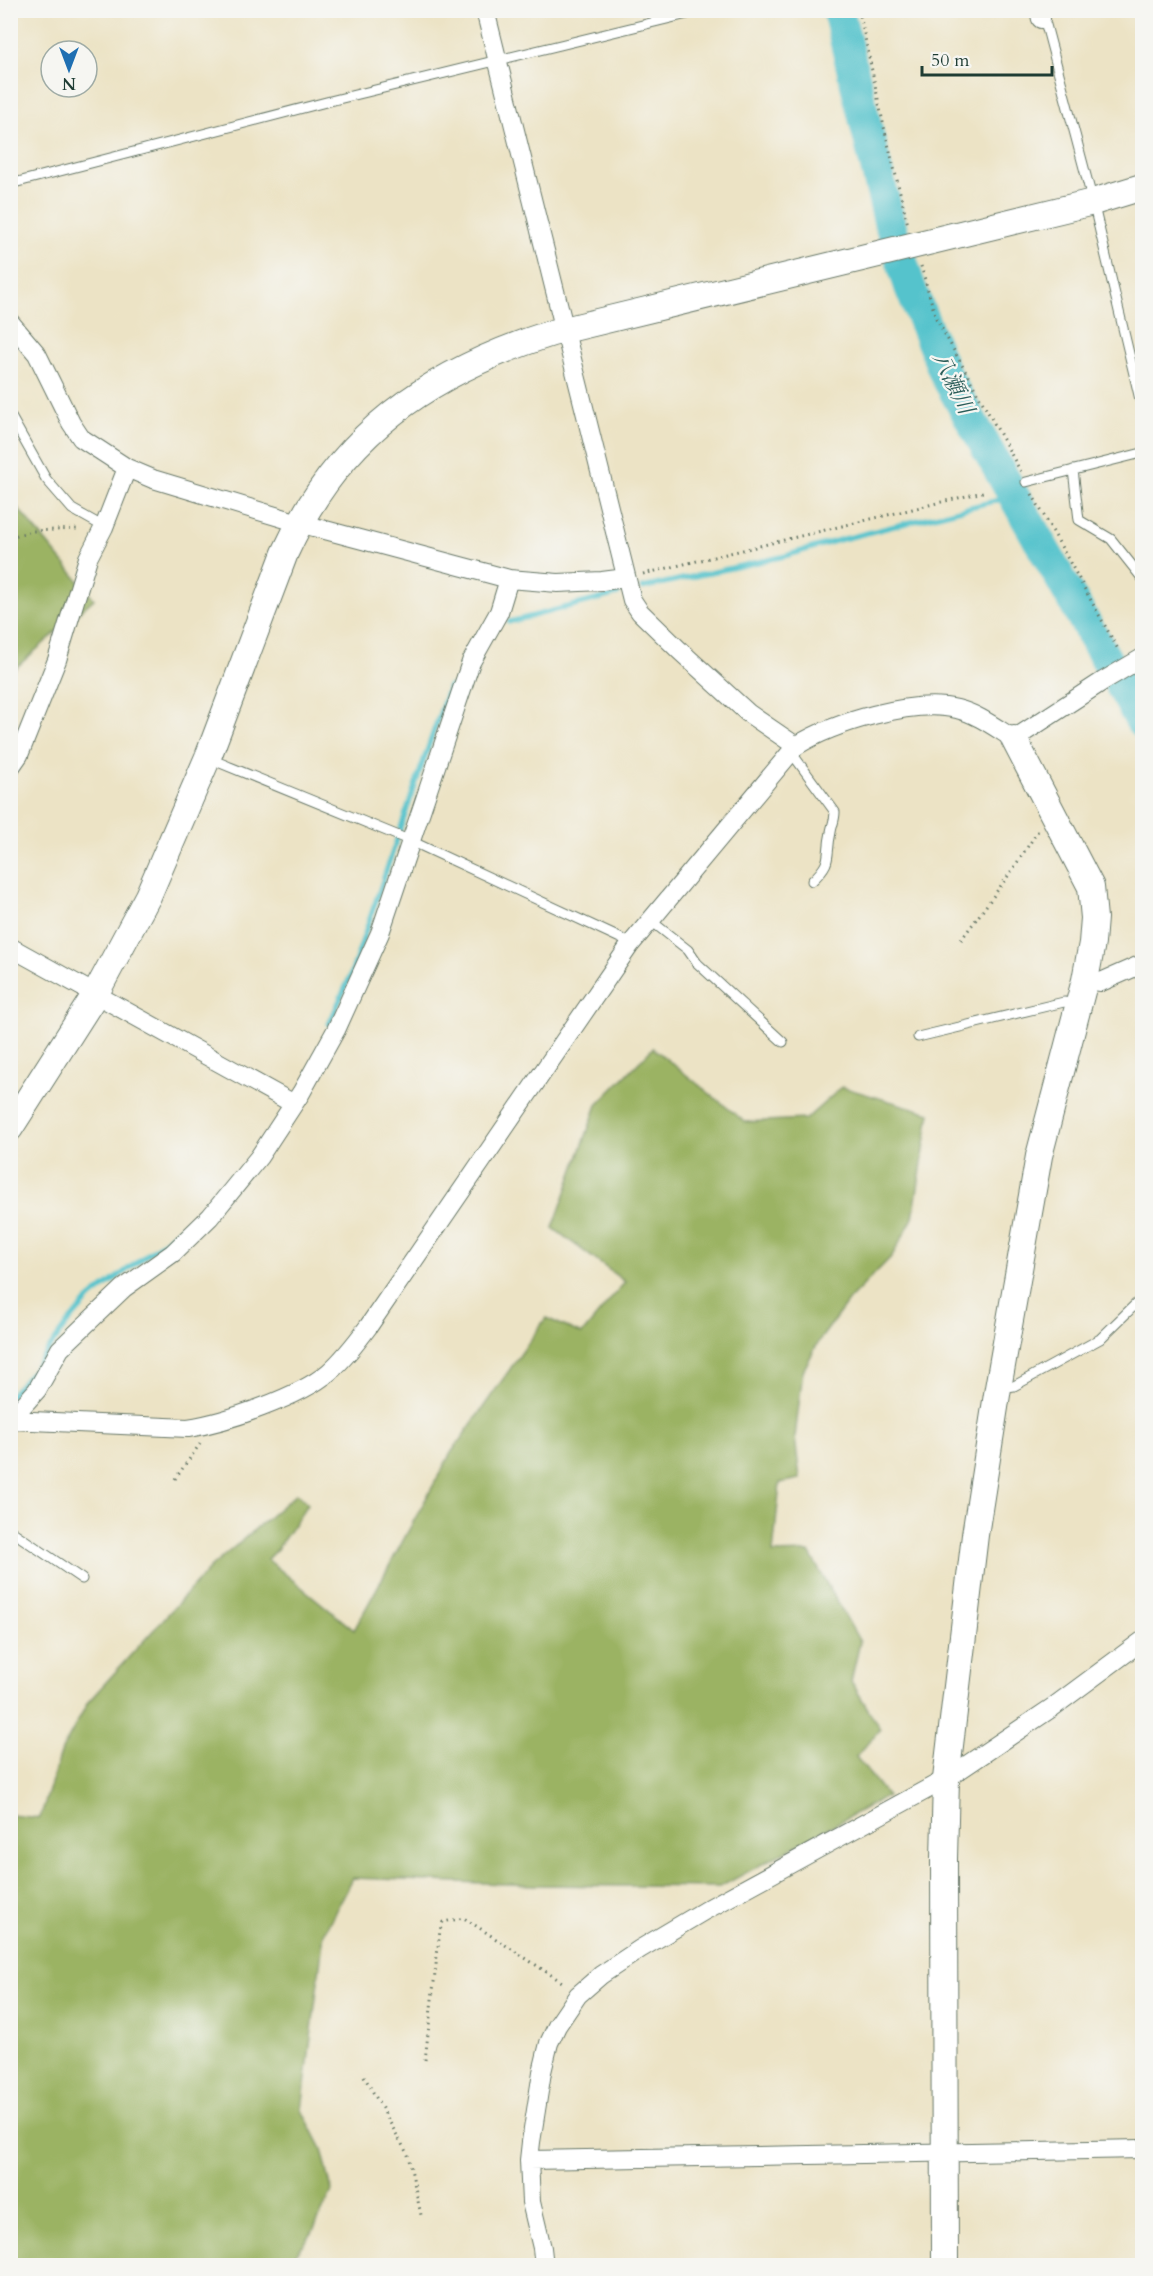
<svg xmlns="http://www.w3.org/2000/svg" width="1153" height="2276" font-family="Cardo,'Noto Serif JP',serif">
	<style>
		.forest { fill: #9bb364; stroke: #5d784c; stroke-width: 1.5 }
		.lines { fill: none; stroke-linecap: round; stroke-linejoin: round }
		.stream { stroke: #55c3cc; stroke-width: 5 }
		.river { stroke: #55c3cc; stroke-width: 32 }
		.lane-casing { stroke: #677767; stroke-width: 11 }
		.street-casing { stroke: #677767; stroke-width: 20 }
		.secondary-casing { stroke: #677767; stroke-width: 28 }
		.path { stroke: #677767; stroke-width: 3; stroke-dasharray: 1.5 4.5; stroke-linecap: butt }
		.lane { stroke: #fff; stroke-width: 9 }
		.street { stroke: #fff; stroke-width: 18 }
		.secondary { stroke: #fff; stroke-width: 26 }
		.labels { text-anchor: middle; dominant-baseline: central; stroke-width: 4.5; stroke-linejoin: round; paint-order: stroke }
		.water-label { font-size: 22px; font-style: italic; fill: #2c5e5a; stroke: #f6f6f2 }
	</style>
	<rect width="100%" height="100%" fill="#f6f6f2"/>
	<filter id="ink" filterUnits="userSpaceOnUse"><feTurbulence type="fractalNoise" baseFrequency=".0167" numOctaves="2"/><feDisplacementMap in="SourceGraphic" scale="12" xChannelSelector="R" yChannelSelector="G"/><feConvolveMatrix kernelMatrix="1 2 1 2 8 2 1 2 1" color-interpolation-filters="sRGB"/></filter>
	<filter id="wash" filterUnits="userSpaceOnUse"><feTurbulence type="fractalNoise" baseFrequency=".008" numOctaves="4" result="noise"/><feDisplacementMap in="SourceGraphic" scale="24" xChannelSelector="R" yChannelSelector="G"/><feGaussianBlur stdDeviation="1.35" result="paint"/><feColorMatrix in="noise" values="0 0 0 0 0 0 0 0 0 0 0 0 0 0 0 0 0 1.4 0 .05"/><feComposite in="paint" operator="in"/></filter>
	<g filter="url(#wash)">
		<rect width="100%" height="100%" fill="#ece3c5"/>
		<!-- forest -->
		<path class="forest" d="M11,500L94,599L11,672Z
			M653,1048L745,1122L806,1119L842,1087L930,1113L913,1218L892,1256L849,1300L819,1341L803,1371L795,1437L800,1479L780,1483L773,1553L809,1552L860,1642L851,1681L880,1729L856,1757L887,1796L720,1887L536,1885L353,1878L324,1933L302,2110L322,2149L332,2191L312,2233L290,2262L287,2266L11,2265V1815L40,1818L62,1750L88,1702L210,1568L297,1493L308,1504L277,1549L267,1559L354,1630L451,1453L546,1318L582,1334L625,1282L553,1228L597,1105Z"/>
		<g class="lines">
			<!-- stream -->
			<path class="stream" d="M642,588L785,556L839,540L1014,496
				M509,622L618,594
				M329,1024L350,977L449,686
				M10,1396L32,1372L66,1325L90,1298L208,1208"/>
			<!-- river -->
			<path class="river" d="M838,10L889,221L910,287L946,376L1142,723"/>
		</g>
	</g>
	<g filter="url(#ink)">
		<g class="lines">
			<defs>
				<path id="lane" d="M1041,19L1046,25L1093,202L1142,408
					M10,184L330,101L704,10
					M10,415L46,479L72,509L104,527
					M1073,470L1079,520L1111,539L1142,578
					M1026,482L1142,453
					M791,752L835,812C835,820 832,825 831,832C825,858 834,860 812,881
					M208,758L411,841L622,939L630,945
					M650,920L688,950L697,963L783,1042
					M918,1037L1064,1002L1077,1004
					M1000,1388L1014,1386L1100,1339L1142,1298
					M10,1530L82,1579"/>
				<path id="street" d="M485,10L632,600L640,612L679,650L748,713L796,746C833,723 914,698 957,709C978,714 996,728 1014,739L1103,681L1142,658
					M1039,10L1041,19
					M10,322L37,354L71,423L81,438L127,468L153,479L299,523L509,579L558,583L602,581L626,578
					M10,768L19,755L57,660L88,558L104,527L127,468
					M10,947L294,1104
					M1085,980L1101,982L1142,964
					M10,1420L188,1428C226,1422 300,1397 329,1372C344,1359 356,1343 368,1327L630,945L796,746
					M10,1420L37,1390L60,1349L124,1288L173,1253L210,1217L259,1157L301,1093L336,1030L380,933L471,662L499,612L509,579
					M529,2160L1142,2149
					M544,2266L542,2248L531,2202L529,2160L531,2142L542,2072L549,2043L557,2026L578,1995L601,1975L640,1949L704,1911L946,1779L1053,1707L1142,1641"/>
				<path id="secondary" d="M10,1128L95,995L148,896L208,757L285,553C339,434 429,372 552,333L1093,202L1142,187
					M945,2266L944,1859L946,1779L975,1535L998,1388L1039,1156L1085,980L1092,943L1094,918L1091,887L1014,739"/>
			</defs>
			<!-- lane casing -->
			<use href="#lane" class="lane-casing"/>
			<!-- street casing -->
			<use href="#street" class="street-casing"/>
			<!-- secondary casing -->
			<use href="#secondary" class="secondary-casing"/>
			<!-- path -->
			<path class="path" d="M859,10L884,127L908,225
				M921,266L936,318L1021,472
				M1032,494L1119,651
				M10,537L32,531L78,529
				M643,574L983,492
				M961,940L1011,872L1038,831
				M175,1479L200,1444
				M425,2060L440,1930L443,1922L464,1918L565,1984
				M364,2076L408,2155L421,2215"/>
			<!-- lane -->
			<use href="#lane" class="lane"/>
			<!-- street -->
			<use href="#street" class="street"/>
			<!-- secondary -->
			<use href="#secondary" class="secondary"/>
		</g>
	</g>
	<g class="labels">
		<!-- water labels -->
		<g class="water-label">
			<text transform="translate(953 383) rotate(64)">八瀬川</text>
		</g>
	</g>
	<!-- margin -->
	<rect width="1153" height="2276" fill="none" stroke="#f6f6f2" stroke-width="36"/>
	<!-- north arrow -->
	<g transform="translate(69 69) rotate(180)"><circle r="28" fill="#f6f6f2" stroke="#a0aca6" stroke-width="1.5"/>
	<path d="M0-4.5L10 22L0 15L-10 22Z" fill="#1f6fb2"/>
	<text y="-9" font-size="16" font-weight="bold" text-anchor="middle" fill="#1f3d34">N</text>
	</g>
	<!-- scale -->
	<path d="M922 66v9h130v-9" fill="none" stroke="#1f3d34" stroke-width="3"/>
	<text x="931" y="66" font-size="18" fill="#1f3d34" stroke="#f6f6f2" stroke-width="4.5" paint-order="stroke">50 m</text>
</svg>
